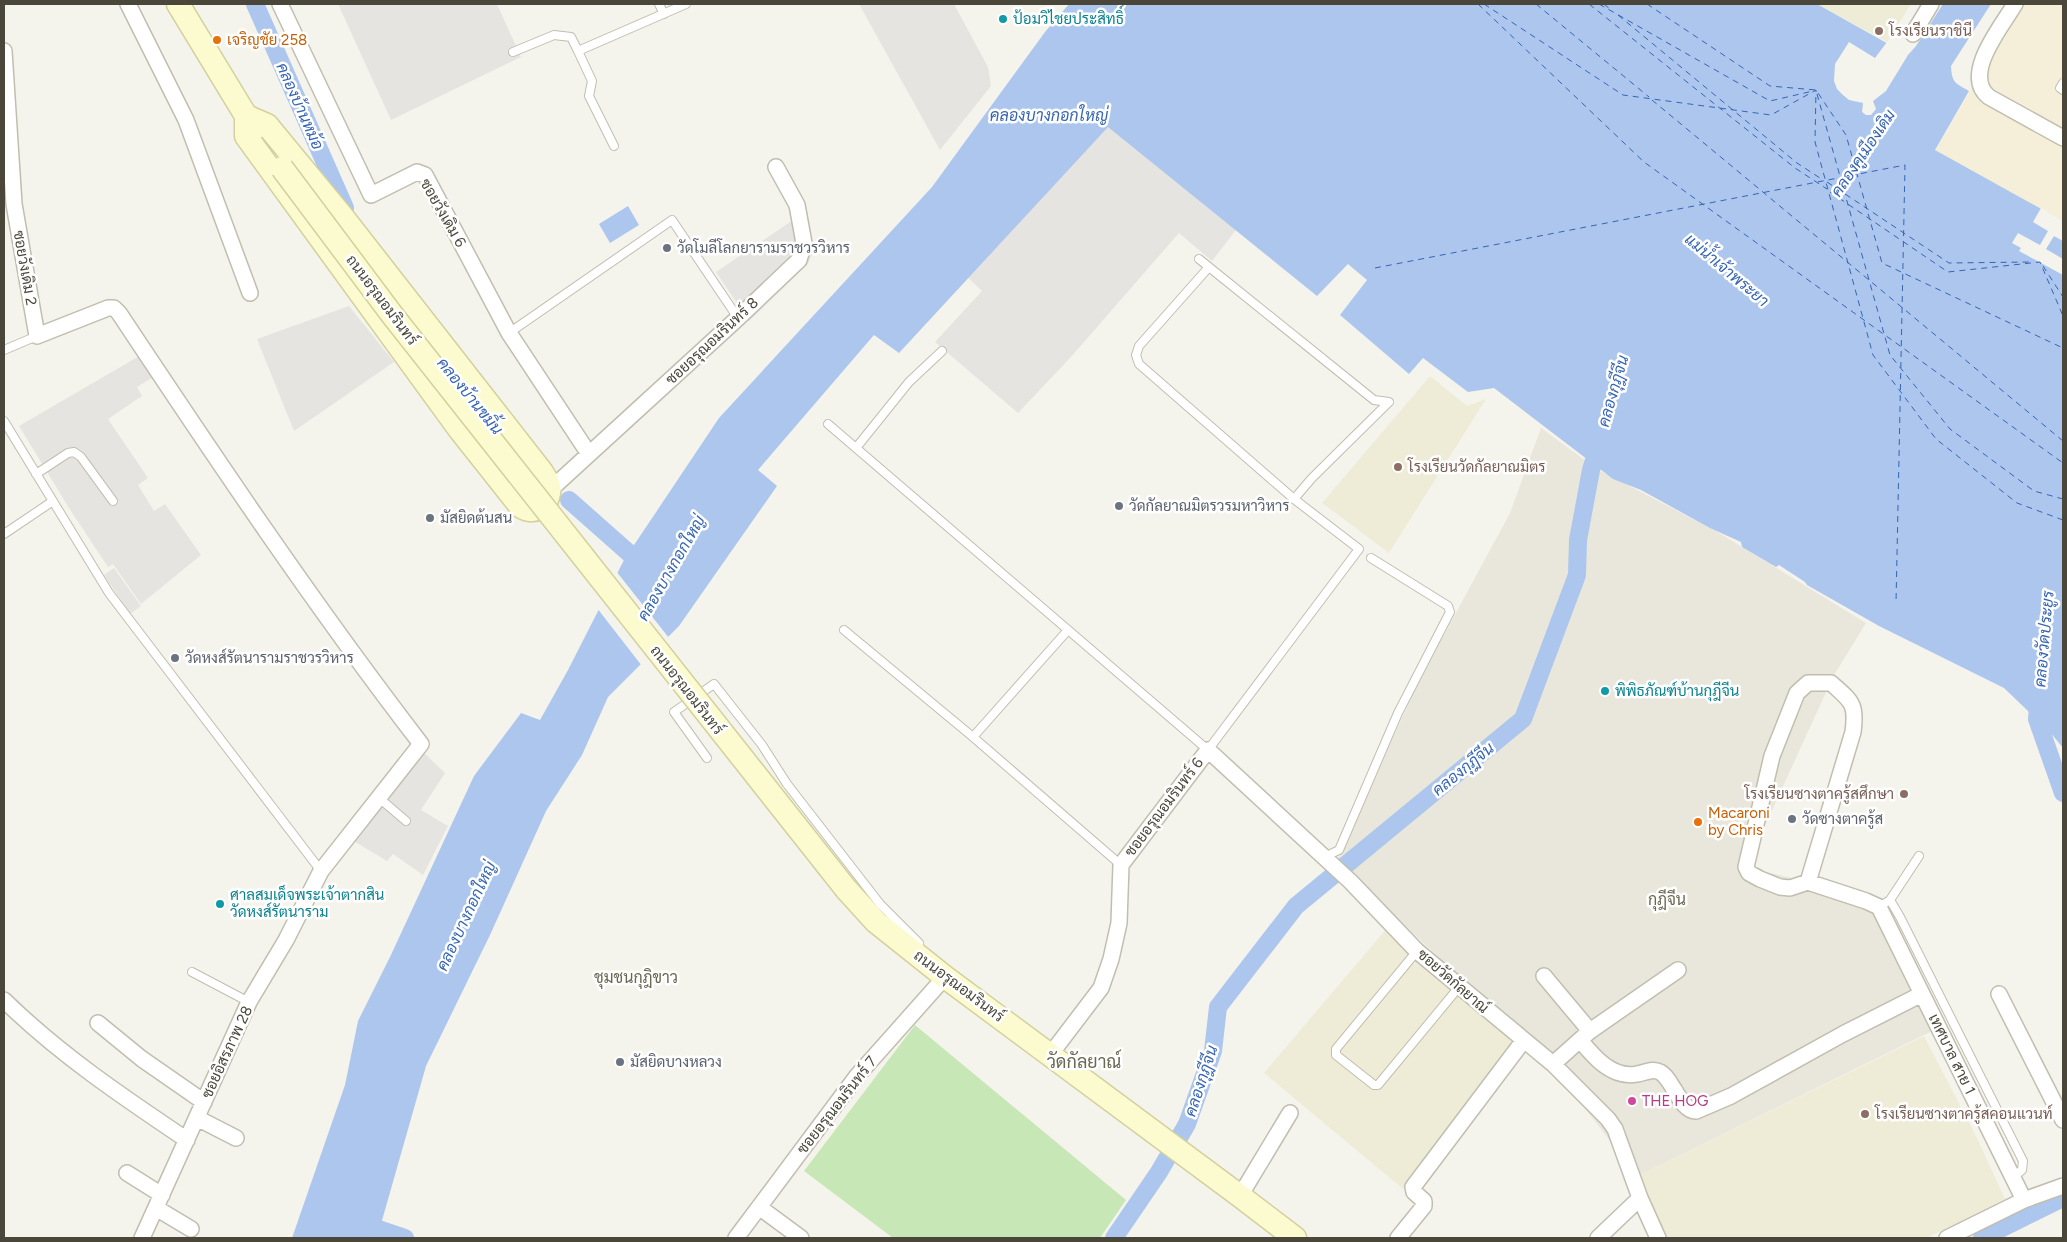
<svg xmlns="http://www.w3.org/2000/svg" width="2067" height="1242" font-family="Figtree,Sarabun,sans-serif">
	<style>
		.residential { fill: #e9e7db }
		.commercial { fill: #f5efd9 }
		.education { fill: #eeecd7 }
		.green { fill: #c8e7b7 }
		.parking { fill: #e5e4e0 }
		.water { fill: #acc6ee }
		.pier { fill: #f5f4ec }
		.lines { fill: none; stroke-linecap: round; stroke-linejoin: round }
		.canal { stroke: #acc6ee; stroke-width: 18 }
		.ferry { stroke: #3665b3; stroke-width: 1; stroke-dasharray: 6 5; stroke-linecap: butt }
		.lane-casing { stroke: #c1beaf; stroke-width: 10 }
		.street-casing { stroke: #c1beaf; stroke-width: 18 }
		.secondary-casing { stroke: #d3d09e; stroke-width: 25 }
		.lane { stroke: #fff; stroke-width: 8 }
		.street { stroke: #fff; stroke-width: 15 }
		.secondary { stroke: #fcfbcf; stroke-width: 22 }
		.secondary-bridge-casing { stroke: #d3d09e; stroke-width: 25; stroke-linecap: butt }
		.secondary-bridge { stroke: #fcfbcf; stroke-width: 22 }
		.culture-dot { fill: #0f9aa8; stroke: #fff; stroke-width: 2 }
		.education-dot { fill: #8d6e63; stroke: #fff; stroke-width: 2 }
		.food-dot { fill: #e8710a; stroke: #fff; stroke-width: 2 }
		.worship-dot { fill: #6b7280; stroke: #fff; stroke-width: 2 }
		.hotel-dot { fill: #d1479c; stroke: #fff; stroke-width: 2 }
		.labels { text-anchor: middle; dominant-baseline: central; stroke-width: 5; stroke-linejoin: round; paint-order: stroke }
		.culture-label { font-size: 15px; fill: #0d838f; stroke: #fff; text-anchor: start }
		.education-label { font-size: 15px; fill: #785e54; stroke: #fff; text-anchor: start }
		.food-label { font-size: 15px; fill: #c56008; stroke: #fff; text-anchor: start }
		.street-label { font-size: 15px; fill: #4a473a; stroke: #fff }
		.worship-label { font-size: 15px; fill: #5b616d; stroke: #fff; text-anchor: start }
		.hotel-label { font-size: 15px; fill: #b23c85; stroke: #fff; text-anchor: start }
		.water-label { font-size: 16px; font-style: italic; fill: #3665b3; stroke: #fff }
		.neighbourhood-label { font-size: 16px; fill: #6c6751; stroke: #fff }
		.quarter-label { font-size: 18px; fill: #6c6751; stroke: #fff }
	</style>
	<rect width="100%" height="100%" fill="#f5f4ec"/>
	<!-- residential -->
	<path class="residential" d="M1541,428L1597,469L1716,531L1866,623L1834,675L1746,867L1808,882L1874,910L1932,1031L1638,1176L1545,1058L1337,861L1418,683L1510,513Z"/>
	<!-- commercial -->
	<path class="commercial" d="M2023,4H2063V221L1935,150Z"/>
	<!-- education -->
	<path class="education" d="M1817,4H1911L1887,42Z
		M1430,376L1467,406L1486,399L1389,553L1322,503Z
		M1387,928L1525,1043L1403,1189L1264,1073Z
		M1924,1036L1977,1138L2005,1199L1927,1238H1662L1638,1176Z"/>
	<!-- green -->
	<path class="green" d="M915,1025L1126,1200L1100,1238H893L804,1171Z"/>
	<!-- parking -->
	<path class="parking" d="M338,4H497L521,57L391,120Z
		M859,4H954L988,67L991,86L940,150Z
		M1108,126L1236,230L1212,261L1179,233L1070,358L1018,413L935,342L982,291L968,278Z
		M796,218L812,244V254L808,264L749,321L716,272Z
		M349,306L394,362L294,431L257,339Z
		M141,355L155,376L137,387L142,396L108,419L148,478L138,485L154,511L165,504L201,555L141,604L113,564L108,567L69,508L19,426Z
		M114,568L141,606L130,614L104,575Z
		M421,750L445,773L421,810L448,826L423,875L393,854L387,861L352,840Z"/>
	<!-- water -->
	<path class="water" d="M1069,4H1817L1908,55L1916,46L1943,4H1991L1951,66C1952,83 1955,83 1969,91L1935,150L2063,221V748L2050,732L2004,688L1879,626L1807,585L1805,582L1779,565L1776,567L1742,547L1741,542L1710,528L1641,490L1613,479L1494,388L1468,392L1423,358L1409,374L1340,315L1367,280L1348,264L1317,296L1108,127L899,353L874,335L758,470L777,486L679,626L608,697L582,755L546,811L490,935L426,1066L377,1238H292L345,1085L358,1021L390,957L474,776L521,713L540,720L568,670L624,560L719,418L932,187L1045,32Z
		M628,206L639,225L610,243L599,224Z"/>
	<!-- pier -->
	<path class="pier" d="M1849,42L1875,58L1887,42L1908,55L1886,91L1873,101L1876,109L1871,115H1866L1862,112L1863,103L1849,100L1843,95L1837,89L1834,81L1835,64Z
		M2041,208L2063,221V241L2054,236L2046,249L2063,259V275L2019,251L2021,248L2012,243L2018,233L2040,245L2048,231L2033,222Z
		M616,571L669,638L642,666L597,608Z"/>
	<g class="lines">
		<!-- canal -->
		<path class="canal" d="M255,4L345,208
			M569,500L647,569
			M2039,697L2037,719L2063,793
			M358,1222L405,1238
			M1114,1238L1159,1172L1187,1124L1213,1051L1218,1007L1296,906L1523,719L1577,575L1578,540L1591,470L1599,443
			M1982,1238L2063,1198"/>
		<!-- ferry -->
		<path class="ferry" d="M1478,4L1644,162L2063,463
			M1484,4L1623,95L1771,115L1816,90L1815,142L1873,355L1936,439L2017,503L2063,520
			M1536,4L1649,97
			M1589,4L1795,168L1827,189
			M1599,4L1770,101L1813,91
			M1604,4L1611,10
			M1647,4L1770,86L1816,90L1846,135L1882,263L2063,348
			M1618,15L1797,163L1823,180
			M1817,94L1890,355L1950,429L2034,491L2063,499
			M1652,100L2063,441
			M1827,182L1949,263L2031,262
			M1830,192L1948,272L2040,262L2063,316
			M2043,266L2063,297
			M1375,268L1905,165L1896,603"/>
		<defs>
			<path id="lane" d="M659,4L664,14
				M578,51L592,81L589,96L614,146
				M513,52L554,35L571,37L578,51L686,4
				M2063,83L2060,88L2063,90
				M1209,267L1139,346L1136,355L1139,364L1294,499
				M509,333L672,220L738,318
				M4,350L37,336
				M4,421L109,593L321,871
				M828,424L1208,750L1359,549L1294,499L1312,478L1389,402L1374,400L1199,259
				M856,448L909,382L942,351
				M36,474L68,453L74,452L81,457L113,501
				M4,534L53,501
				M844,630L973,737L1121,865
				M973,737L1068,630
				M707,758L674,712L714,684L762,745L787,784L880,904L919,943
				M378,797L406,821
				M1324,857L1339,850L1398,713L1450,612L1448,606L1371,558
				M1890,900L1919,856
				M1879,907L1890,900L1900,917L2023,1161L2022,1170L2013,1177
				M1417,951L1336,1049V1055L1374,1085H1378L1459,987
				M192,972L249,1002"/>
			<path id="street" d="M128,4L186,120L250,293
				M280,4L371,195L417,172L425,175L509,333L589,454
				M2015,4C2002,26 1961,75 1989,97L2063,138
				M1913,34L1931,4
				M4,51L14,204L37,336L108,308H114L119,313C216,459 314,605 421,744L321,871L286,940L249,1002L142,1238
				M551,489L738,318L799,260L804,243L797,205L776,167
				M1808,882L1853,732C1857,703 1851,701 1831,683H1808L1797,693L1772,756L1746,867L1749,873L1760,879L1780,887L1790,888L1808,882L1866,901L1879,907L2024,1200
				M1544,976L1590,1031
				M1999,994L2063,1120
				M4,1000C59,1054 123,1097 187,1140
				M98,1023L142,1059L204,1102
				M1580,1040C1594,1057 1612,1079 1637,1074C1644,1073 1653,1068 1660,1072C1673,1079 1680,1111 1696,1111L1731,1096L1843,1034L1922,994
				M1050,1055L1101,988L1111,959L1119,923L1121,865L1208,750L1351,882L1417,951L1553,1064L1608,1119L1615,1129L1640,1198L1658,1238
				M1553,1064L1590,1031L1678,970
				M197,1118L236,1138
				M127,1173L162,1195
				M1240,1196L1290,1113
				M759,1207L801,1238
				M156,1208L191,1229
				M736,1238L857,1076L945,977
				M1398,1238L1424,1206V1201L1414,1192L1413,1187L1524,1040
				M1598,1238L1640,1198
				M1947,1238L2024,1200L2063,1186"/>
			<path id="secondary" d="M178,4L254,129
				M246,116L267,125L342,216L542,472C551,485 552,492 544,506C535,511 529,512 520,506L459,429L246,136Z
				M846,889L876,922L945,977L1240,1196L1295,1238"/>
		</defs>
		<!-- lane casing -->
		<use href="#lane" class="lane-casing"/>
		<!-- street casing -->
		<use href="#street" class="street-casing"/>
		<!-- secondary casing -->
		<use href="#secondary" class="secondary-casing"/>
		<!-- lane -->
		<use href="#lane" class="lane"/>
		<!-- street -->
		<use href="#street" class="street"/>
		<!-- secondary -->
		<use href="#secondary" class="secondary"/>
		<defs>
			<path id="secondary-bridge" d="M282,168L393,316L846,889"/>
		</defs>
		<!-- secondary-bridge casing -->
		<use href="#secondary-bridge" class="secondary-bridge-casing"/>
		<!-- secondary-bridge -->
		<use href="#secondary-bridge" class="secondary-bridge"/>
	</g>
	<!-- markers -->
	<g class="culture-dot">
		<circle cx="1003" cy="19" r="5"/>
		<circle cx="1605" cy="691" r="5"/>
		<circle cx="220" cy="904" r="5"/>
	</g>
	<g class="education-dot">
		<circle cx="1879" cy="31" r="5"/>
		<circle cx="1398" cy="467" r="5"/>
		<circle cx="1904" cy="794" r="5"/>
		<circle cx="1865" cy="1114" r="5"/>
	</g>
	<g class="food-dot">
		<circle cx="217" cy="40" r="5"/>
		<circle cx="1698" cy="822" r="5"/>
	</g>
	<g class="worship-dot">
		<circle cx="667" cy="248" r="5"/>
		<circle cx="1119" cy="506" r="5"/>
		<circle cx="430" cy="518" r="5"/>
		<circle cx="175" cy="658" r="5"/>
		<circle cx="1792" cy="819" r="5"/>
		<circle cx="620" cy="1062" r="5"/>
	</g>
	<circle class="hotel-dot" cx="1632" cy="1101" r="5"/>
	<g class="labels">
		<!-- culture labels -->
		<g class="culture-label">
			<text x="1013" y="19">ป้อมวิไชยประสิทธิ์</text>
			<text x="1615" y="691">พิพิธภัณฑ์บ้านกุฎีจีน</text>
			<text x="230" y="895">ศาลสมเด็จพระเจ้าตากสิน<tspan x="230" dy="17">วัดหงส์รัตนาราม</tspan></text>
		</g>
		<!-- education labels -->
		<g class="education-label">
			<text x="1889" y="31">โรงเรียนราชินี</text>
			<text x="1408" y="467">โรงเรียนวัดกัลยาณมิตร</text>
			<text x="1894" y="794" text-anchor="end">โรงเรียนซางตาครู้สศึกษา</text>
			<text x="1875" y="1114">โรงเรียนซางตาครู้สคอนแวนท์</text>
		</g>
		<!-- food labels -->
		<g class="food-label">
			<text x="227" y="40">เจริญชัย 258</text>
			<text x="1708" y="813">Macaroni<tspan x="1708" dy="17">by Chris</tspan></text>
		</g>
		<!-- street labels -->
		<g class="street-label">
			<text transform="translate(443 213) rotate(60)">ซอยวังเดิม 6</text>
			<text transform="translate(25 268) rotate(80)">ซอยวังเดิม 2</text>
			<text transform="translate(382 300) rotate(53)">ถนนอรุณอมรินทร์</text>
			<text transform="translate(712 341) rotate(-43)">ซอยอรุณอมรินทร์ 8</text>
			<text transform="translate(687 690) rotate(52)">ถนนอรุณอมรินทร์</text>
			<text transform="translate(1164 807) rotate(-53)">ซอยอรุณอมรินทร์ 6</text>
			<text transform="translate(1453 981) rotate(41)">ซอยวัดกัลยาณ์</text>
			<text transform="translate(959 986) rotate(37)">ถนนอรุณอมรินทร์</text>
			<text transform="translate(227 1052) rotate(-65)">ซอยอิสรภาพ 28</text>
			<text transform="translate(1952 1054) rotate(64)">เทศบาล สาย 1</text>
			<text transform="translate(837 1105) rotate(-52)">ซอยอรุณอมรินทร์ 7</text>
		</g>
		<!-- worship labels -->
		<g class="worship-label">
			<text x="677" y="248">วัดโมลีโลกยารามราชวรวิหาร</text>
			<text x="1129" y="506">วัดกัลยาณมิตรวรมหาวิหาร</text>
			<text x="440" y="518">มัสยิดต้นสน</text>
			<text x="185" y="658">วัดหงส์รัตนารามราชวรวิหาร</text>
			<text x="1802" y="819">วัดซางตาครู้ส</text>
			<text x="630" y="1062">มัสยิดบางหลวง</text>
		</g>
		<!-- hotel labels -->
		<g class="hotel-label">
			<text x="1642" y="1101">THE HOG</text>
		</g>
		<!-- water labels -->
		<g class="water-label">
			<text transform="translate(300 106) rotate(66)">คลองบ้านหม้อ</text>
			<text x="1049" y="115">คลองบางกอกใหญ่</text>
			<text transform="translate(1863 153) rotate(-56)">คลองคูเมืองเดิม</text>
			<text transform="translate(1727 270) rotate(40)">แม่น้ำเจ้าพระยา</text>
			<text transform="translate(1613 391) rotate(-74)">คลองกุฎีจีน</text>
			<text transform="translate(470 396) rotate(51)">คลองบ้านขมิ้น</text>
			<text transform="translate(671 568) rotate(-60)">คลองบางกอกใหญ่</text>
			<text transform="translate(2044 639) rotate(-85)">คลองวัดประยูร</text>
			<text transform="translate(1463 769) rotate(-39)">คลองกุฎีจีน</text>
			<text transform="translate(466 916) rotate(-65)">คลองบางกอกใหญ่</text>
			<text transform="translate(1201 1081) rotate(-72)">คลองกุฎีจีน</text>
		</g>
		<!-- neighbourhood labels -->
		<g class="neighbourhood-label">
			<text x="1667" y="899">กุฎีจีน</text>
			<text x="636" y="977">ชุมชนกุฎิขาว</text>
		</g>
		<!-- quarter labels -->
		<g class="quarter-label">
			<text x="1084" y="1062">วัดกัลยาณ์</text>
		</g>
	</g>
	<!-- border -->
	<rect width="2067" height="1242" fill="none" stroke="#4a473a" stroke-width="10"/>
</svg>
